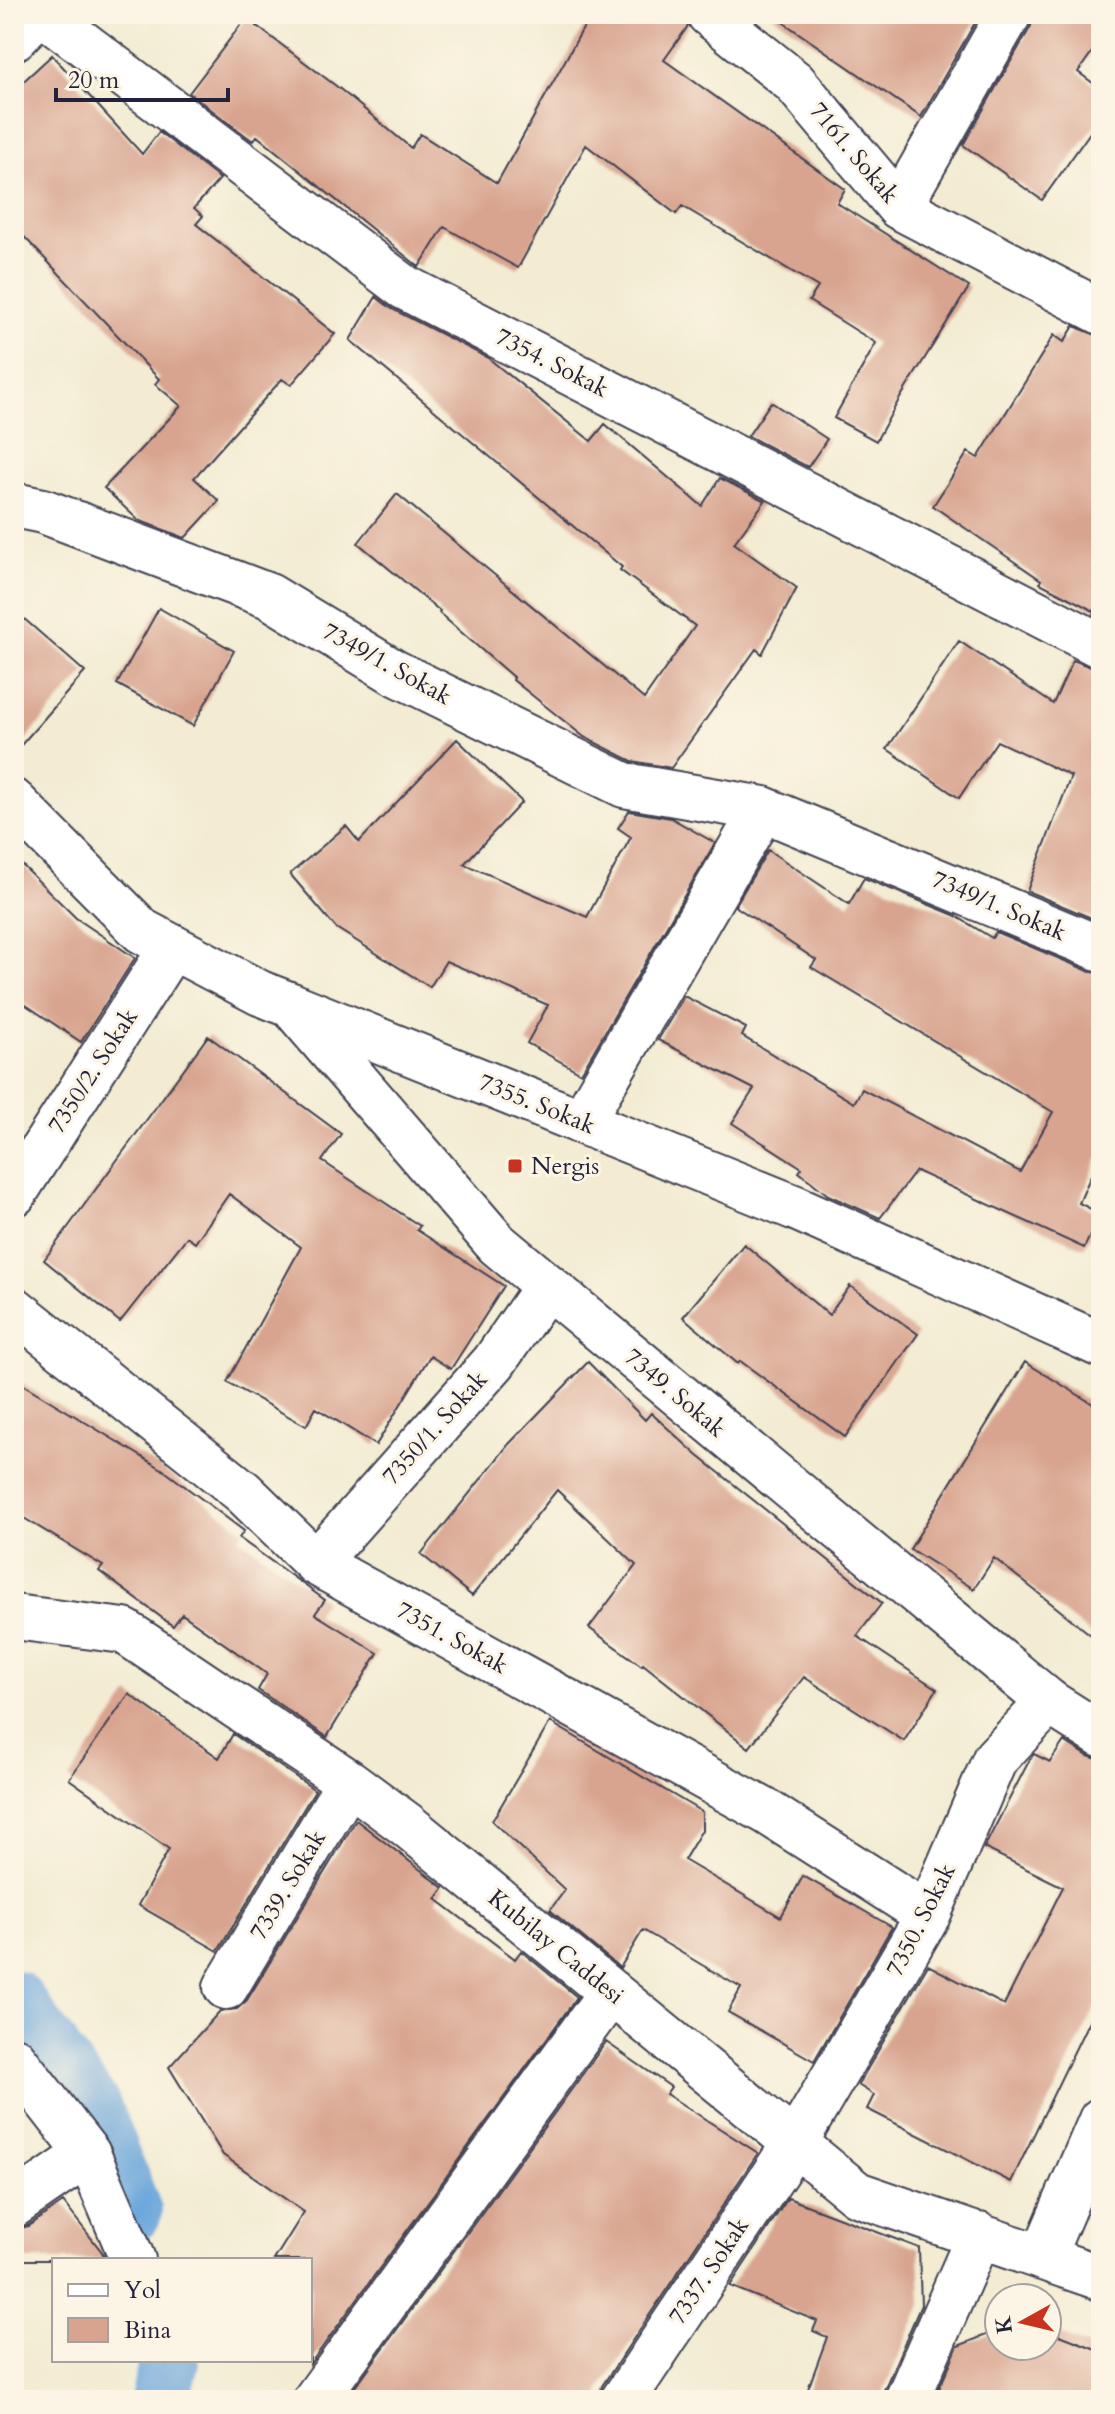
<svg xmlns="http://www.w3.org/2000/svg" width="1115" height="2414" font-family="Cardo,serif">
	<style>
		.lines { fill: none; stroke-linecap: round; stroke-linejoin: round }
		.canal { stroke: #6aa6db; stroke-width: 60 }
		.building { fill: #d8a48f }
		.minor-casing { stroke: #414052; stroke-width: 48 }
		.tertiary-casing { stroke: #414052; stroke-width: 48 }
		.minor { stroke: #fff; stroke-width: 44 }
		.tertiary { stroke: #fff; stroke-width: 44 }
		.poi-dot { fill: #c8321e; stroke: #fcf5e5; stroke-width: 3 }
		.labels { text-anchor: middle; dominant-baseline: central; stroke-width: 6; stroke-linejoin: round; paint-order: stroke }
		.street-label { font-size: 24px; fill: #22223b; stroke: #fcf5e5 }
		.poi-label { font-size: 24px; fill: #22223b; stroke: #fcf5e5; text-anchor: start }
	</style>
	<rect width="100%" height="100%" fill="#fcf5e5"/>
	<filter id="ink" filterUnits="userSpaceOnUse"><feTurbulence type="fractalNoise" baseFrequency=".0125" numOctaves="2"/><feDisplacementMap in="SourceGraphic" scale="16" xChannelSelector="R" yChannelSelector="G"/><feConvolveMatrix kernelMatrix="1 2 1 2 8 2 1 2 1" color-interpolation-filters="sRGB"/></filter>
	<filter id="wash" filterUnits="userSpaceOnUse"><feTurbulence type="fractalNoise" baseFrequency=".006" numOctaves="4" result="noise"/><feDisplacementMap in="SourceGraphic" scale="32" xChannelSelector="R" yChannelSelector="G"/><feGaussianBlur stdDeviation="1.8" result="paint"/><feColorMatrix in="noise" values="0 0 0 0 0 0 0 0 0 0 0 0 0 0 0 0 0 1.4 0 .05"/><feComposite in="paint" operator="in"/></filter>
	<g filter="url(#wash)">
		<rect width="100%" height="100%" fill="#f3ecd3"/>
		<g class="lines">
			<!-- canal -->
			<path class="canal" d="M14,2000L91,2107L132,2212
				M160,2400L169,2360"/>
		</g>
		<g id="blocks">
			<!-- building -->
			<path class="building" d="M591,14H685L688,26L664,60L845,189L837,203L969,287L900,398L876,441L834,418L876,343L809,301L818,287L682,206L676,214L586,145L518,268L444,227L419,267L257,136L253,141L189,93L246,18L340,89L411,148L420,134L497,183Z
				M771,14H980L921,117Z
				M1034,14H1101V39L1078,72L1101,89V117L1042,200L963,145L1031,26Z
				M52,55L142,154L159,132L220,179L194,208L203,216L196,224L335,334L291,385L282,379L194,478L219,501L185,538L138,520L104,488L181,406L155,384L159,379L14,226V90Z
				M376,297L392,309L488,358L591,441L605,424L702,506L720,478L765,501L734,543L797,588L762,654L756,649L671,768L632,761L584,737L513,680L514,678L439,613L440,611L358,543L397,494L644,699L695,626L620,570L622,567L350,340Z
				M1074,326L1101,337V618L1094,614L1096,612L1040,583L1041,580L933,506L968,452L978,458L1054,335L1064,342Z
				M771,402L827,439L808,467L748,436Z
				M159,608L234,651L193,726L117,684Z
				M14,610L85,672L14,753Z
				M959,641L1053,704L1073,660L1101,671V922L1027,891L1071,776L997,741L959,798L887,749Z
				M457,739L522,802L464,864L587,917L631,837L618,828L629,811L671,818L715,843L581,1073L527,1043L548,1005L446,961L430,987L336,928L290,874L346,826L359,842Z
				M768,850L849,904L864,878L954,915L992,938L996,932L1091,972L1101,973V1152L1079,1203L1101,1214L1084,1248L916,1171L880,1218L828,1195L799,1172L802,1168L732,1123L754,1089L658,1040L684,996L746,1028L742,1036L854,1103L862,1089L1020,1172L1053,1112L811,967L816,960L735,906Z
				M14,857L76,918L135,958L81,1042L14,997Z
				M208,1036L341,1134L322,1161L420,1226L417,1230L504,1286L451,1369L430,1356L376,1445L316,1408L306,1426L227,1382L301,1247L229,1194L195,1243L187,1237L120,1322L44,1260Z
				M744,1244L829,1315L850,1286L918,1334L845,1437L740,1361L738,1364L683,1317Z
				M588,1362L645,1420L651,1413L697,1455L882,1603L857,1636L937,1689L904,1741L804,1677L749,1748L643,1664L642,1666L589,1628L636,1565L557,1490L472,1596L421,1554L509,1444Z
				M1025,1362L1101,1409V1643L994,1558L974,1589L910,1549Z
				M14,1379L162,1469L244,1531L239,1538L325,1600L315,1614L378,1653L327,1737L258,1690L267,1674L182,1614L173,1626L99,1571L103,1566L14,1512Z
				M129,1694L219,1758L233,1734L315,1790L218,1951L138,1905L169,1849L69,1779Z
				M550,1722L702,1812V1830L684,1860L781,1917L803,1876L892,1927L814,2061L728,2012L741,1988L643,1930L620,1968L550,1910L565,1890L492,1821Z
				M1064,1741L1088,1756L1101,1760V1996L1011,2182L867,2109L874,2095L858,2085L928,1965L1004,2005L1063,1887L984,1848L1030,1759L1034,1754L1050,1762Z
				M356,1820L444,1888L436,1899L515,1959L521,1951L577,1997L310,2364V2260H274L304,2212L223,2155L169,2067L220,2011L237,2009L247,2000Z
				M606,2042L671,2087L666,2094L758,2153L602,2386L598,2400H360L350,2394Z
				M788,2198L919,2248L921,2305L884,2390L882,2400H804L827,2337L813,2331L817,2321L730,2286Z
				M63,2202L102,2252L106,2260H14V2230L28,2226Z
				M999,2330V2346H1047V2330L1101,2351V2400H934L958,2346Z"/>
		</g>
	</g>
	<g filter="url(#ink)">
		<use href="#blocks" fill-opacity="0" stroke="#414052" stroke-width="2"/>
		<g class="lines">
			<defs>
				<path id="minor" d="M44,14L404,287L1101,646
					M709,14L794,82L899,207L1101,312
					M14,38L38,14
					M899,207L1009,14
					M14,505L43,511L269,596L394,672L624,785L763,809L1101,949
					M291,1005L796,1208L1101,1345
					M582,1121L763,809
					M14,1194L172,947
					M14,1309L243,1492L316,1563L767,1812L928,1915
					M316,1563L494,1362L546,1287
					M14,1617L124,1631L349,1782L407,1825L857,2194L1101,2278
					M226,1987L349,1782
					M14,2059L88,2154L133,2260
					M14,2205L88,2154
					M1042,2258L1101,2120
					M315,2400L611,1992
					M623,2400L795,2143L928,1915L995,1759L1049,1702
					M907,2400L979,2235"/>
				<path id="tertiary" d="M14,802L142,931L260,993L291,1005L497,1244L1049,1702L1101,1735"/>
			</defs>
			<!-- minor casing -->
			<use href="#minor" class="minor-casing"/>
			<!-- tertiary casing -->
			<use href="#tertiary" class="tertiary-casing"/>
			<!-- minor -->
			<use href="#minor" class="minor"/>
			<!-- tertiary -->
			<use href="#tertiary" class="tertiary"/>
		</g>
	</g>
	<!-- markers -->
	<rect class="poi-dot" x="507" y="1158" width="16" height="16" rx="4"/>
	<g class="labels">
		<!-- street labels -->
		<g class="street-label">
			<text transform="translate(854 153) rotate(50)">7161. Sokak</text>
			<text transform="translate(552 363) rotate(27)">7354. Sokak</text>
			<text transform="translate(387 664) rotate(29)">7349/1. Sokak</text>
			<text transform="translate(999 906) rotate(23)">7349/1. Sokak</text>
			<text transform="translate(93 1071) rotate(-57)">7350/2. Sokak</text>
			<text transform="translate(537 1104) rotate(22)">7355. Sokak</text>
			<text transform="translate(675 1393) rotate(40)">7349. Sokak</text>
			<text transform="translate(435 1428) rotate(-48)">7350/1. Sokak</text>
			<text transform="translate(452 1638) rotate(29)">7351. Sokak</text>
			<text transform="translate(288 1885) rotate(-59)">7339. Sokak</text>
			<text transform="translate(921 1920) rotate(-63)">7350. Sokak</text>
			<text transform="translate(556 1947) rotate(39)">Kubilay Caddesi</text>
			<text transform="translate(709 2271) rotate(-56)">7337. Sokak</text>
		</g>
		<!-- poi labels -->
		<g class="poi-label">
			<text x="531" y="1166">Nergis</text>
		</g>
	</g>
	<!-- margin -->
	<rect width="1115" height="2414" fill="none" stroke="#fcf5e5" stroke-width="48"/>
	<!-- legend -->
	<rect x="52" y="2258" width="260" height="104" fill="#fcf5e5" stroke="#a5a1a1" stroke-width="2"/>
	<rect x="68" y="2284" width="40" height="12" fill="#ffffff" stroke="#a5a1a1" stroke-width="2"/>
	<text x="124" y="2298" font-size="24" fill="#22223b">Yol</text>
	<rect x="68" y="2318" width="40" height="24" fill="#d8a48f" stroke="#a5a1a1" stroke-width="2"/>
	<text x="124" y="2338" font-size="24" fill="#22223b">Bina</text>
	<!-- north arrow -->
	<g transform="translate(1023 2322) rotate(262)"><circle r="38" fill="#fcf5e5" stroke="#a5a1a1" stroke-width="2"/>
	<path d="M0-6L14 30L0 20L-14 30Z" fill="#c8321e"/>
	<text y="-12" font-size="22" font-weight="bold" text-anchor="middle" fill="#22223b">K</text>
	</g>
	<!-- scale -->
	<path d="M56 88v12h172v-12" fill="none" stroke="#22223b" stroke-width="4"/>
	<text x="68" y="88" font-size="24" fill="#22223b" stroke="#fcf5e5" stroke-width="6" paint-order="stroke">20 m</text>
</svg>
